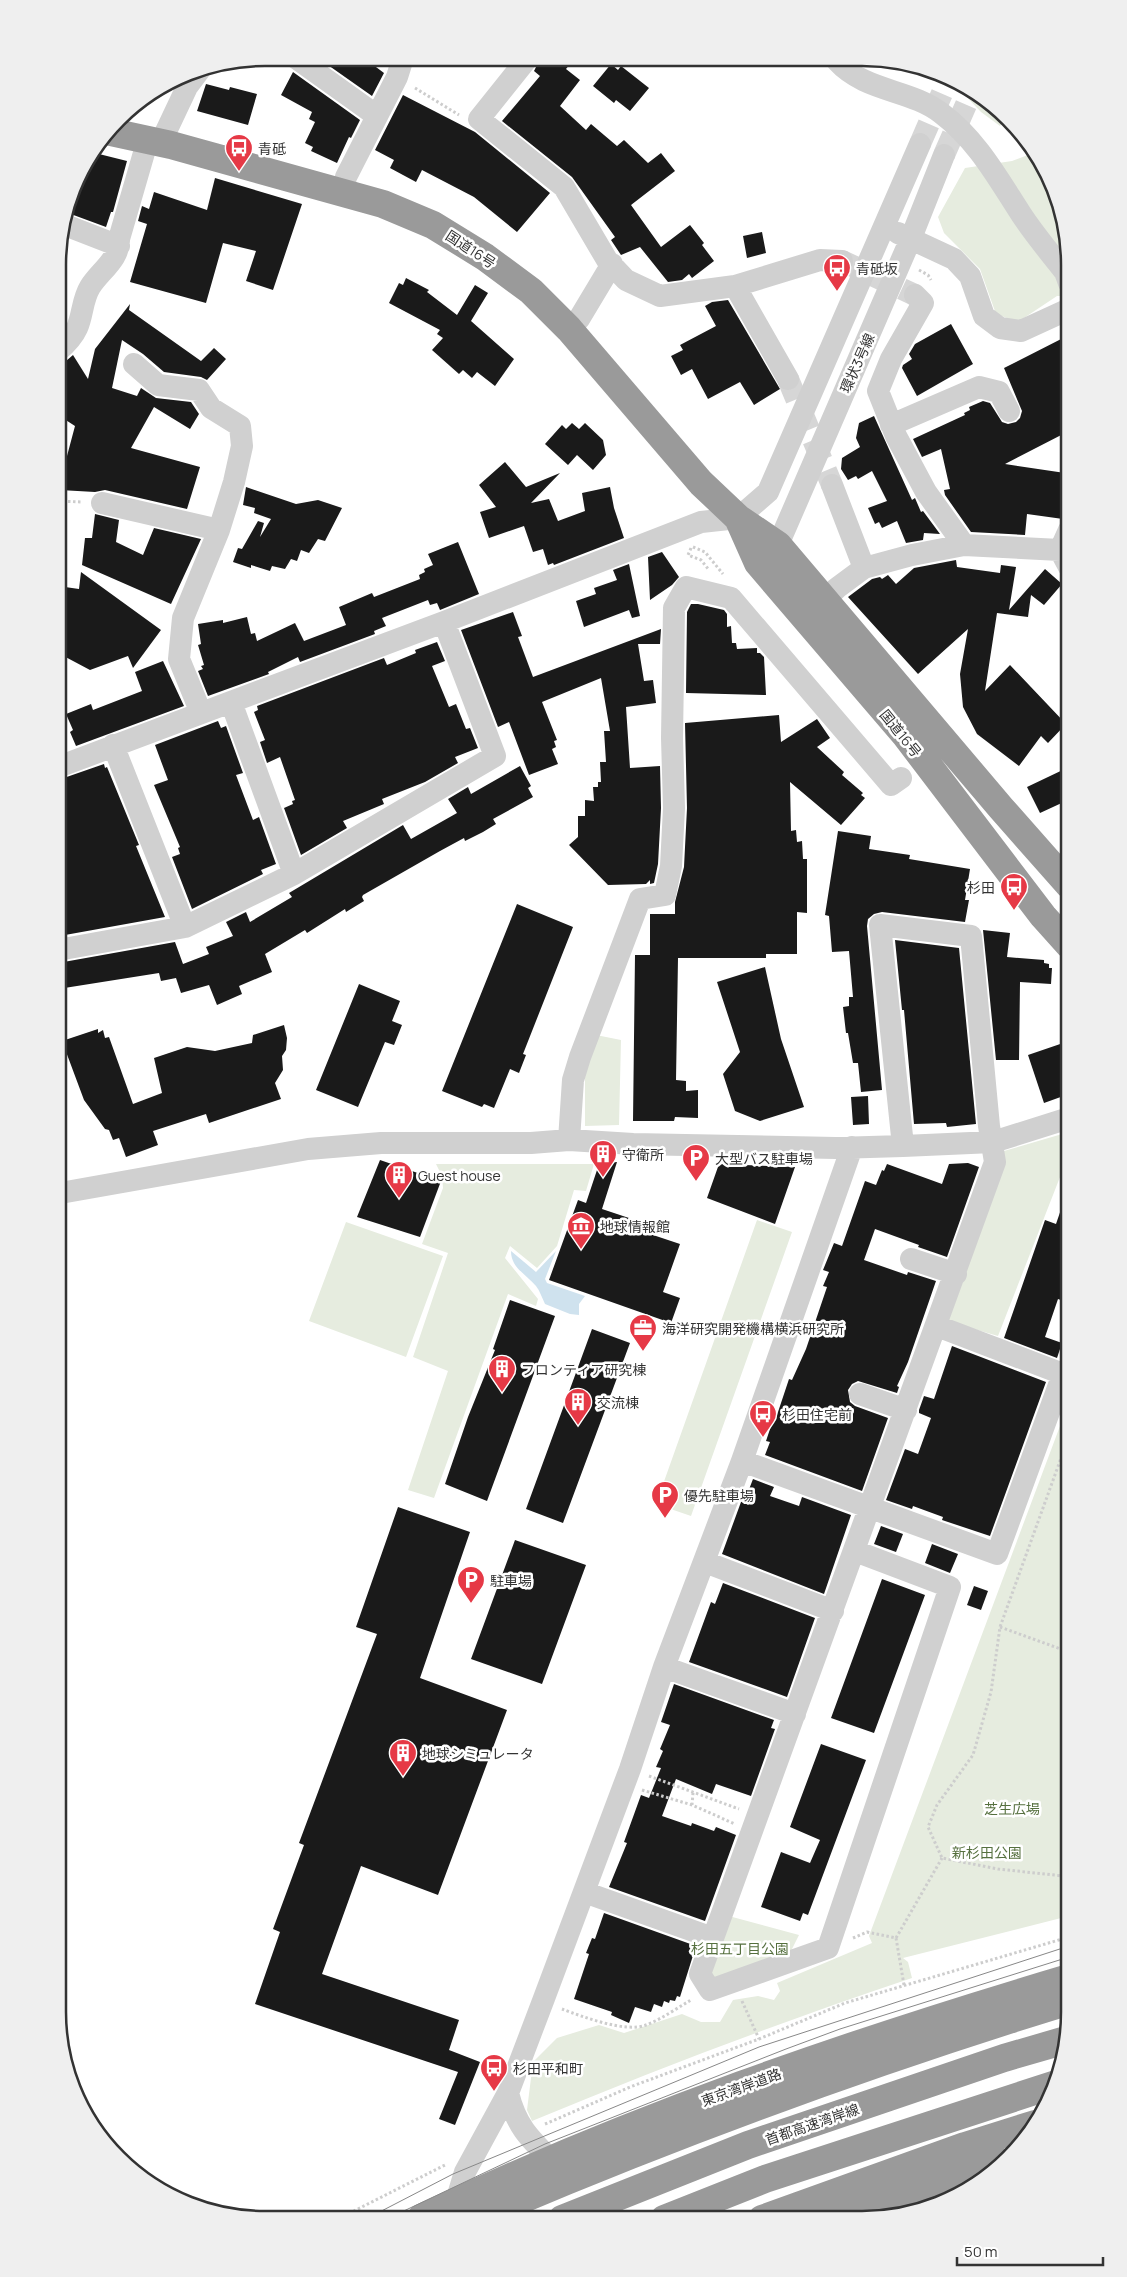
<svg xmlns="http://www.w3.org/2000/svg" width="1127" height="2277" font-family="Manrope,'Noto Sans JP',sans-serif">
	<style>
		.green { fill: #e6ecdf }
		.water { fill: #cfe2ee }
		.building { fill: #1a1a1a }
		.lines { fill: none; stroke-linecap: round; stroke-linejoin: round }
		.minor-tunnel { stroke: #d6d6d6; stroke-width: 22; stroke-dasharray: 22 11; stroke-linecap: butt }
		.path { stroke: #cdcdcd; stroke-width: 3; stroke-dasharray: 2.5 2.5; stroke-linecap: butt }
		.minor { stroke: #d0d0d0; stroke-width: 22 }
		.highway { stroke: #9a9a9a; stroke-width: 28 }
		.tram { stroke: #888; stroke-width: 1 }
		.labels { text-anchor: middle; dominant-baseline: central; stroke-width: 5; stroke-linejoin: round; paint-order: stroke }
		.poi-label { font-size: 14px; fill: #333; stroke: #fff; text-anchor: start }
		.street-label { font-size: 14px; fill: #333; stroke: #fff }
		.park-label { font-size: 14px; fill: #56703f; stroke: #fff }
		.rim { fill: none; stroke: #333; stroke-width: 2.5 }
	</style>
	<rect width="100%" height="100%" fill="#fff"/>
	<!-- green -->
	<path class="green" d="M906,63C941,75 980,88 1006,117L1000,126L981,112L959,89Z
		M1036,152L1059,199L1069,265V296H1057L1018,322L996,314L980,269L944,233L938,217L965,168L1012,161Z
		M596,1035L621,1040L619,1125L585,1126V1077Z
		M1069,1132V1154L998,1336L943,1320L1004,1151Z
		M436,1164H594L586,1191L574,1190L557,1246L537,1268L510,1246L505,1258L538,1299L536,1306L508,1294L434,1498L408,1490L448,1371L413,1357L448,1253L422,1244L443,1188L442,1176Z
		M757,1220L792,1232L691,1516L656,1504Z
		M346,1222L443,1256L406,1357L309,1321Z
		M1069,1402V1916L903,1958L908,1962L912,1978C784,2021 657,2069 532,2121L527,2110L533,2062L557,2038L599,2025L624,2033L682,2014L701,2022H720L733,2000L758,1996L774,2000L780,1991L777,1983L872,1943L869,1936Z
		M725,1915L799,1935L789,1955L719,1985L704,1967Z"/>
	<!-- water -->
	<path class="water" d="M511,1251L536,1272L556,1251L545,1279L547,1283L585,1296L579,1304V1315L570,1314L545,1304C542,1298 540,1291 536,1286C526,1274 511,1268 511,1251Z"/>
	<!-- building -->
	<path class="building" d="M318,58H364L384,73L372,96Z
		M540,59H574L566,69L580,80L560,106L586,130L591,124L617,146L624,140L648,163L661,153L675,171L631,205L661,247L690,225L704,243L702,245L714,261L692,278L689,274L682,280L668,282L640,247L621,255L611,240L615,237L572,177L502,121L540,76L534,71Z
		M611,64L618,70L621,66L649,88L630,111L616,100L614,103L593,86Z
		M293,72L360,120L351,138L349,137L337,163L311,151L313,147L305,143L315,122L309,119L312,112L281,95Z
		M206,84L229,90L230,87L257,94L248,125L197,111Z
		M403,95L475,132L550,193L517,232L474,197L422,170L416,182L390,168L394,160L375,150Z
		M95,153L127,161L113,212H111L106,227L68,213L79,173Z
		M215,178L302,204L273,290L246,281L256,251L223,243L206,303L130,282L147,224L138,221L142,206L149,209L154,192L207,210Z
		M762,232L766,253L747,258L743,236Z
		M406,278L429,290L427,292L457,315L475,285L488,293L471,321L514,359L495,386L477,372L472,378L463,370L459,374L432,350L443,338L437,334L440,330L389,303L399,283L403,285Z
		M728,300L780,389L754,405L740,382L708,399L692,369L681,375L671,356L683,350L680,345L716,326L705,306L712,302Z
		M130,304L129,310L201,361L214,348L226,359L207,380L201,377L164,372L143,354L122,340L112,388L137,396L141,388L156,398L191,402L199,414L190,429L154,407L131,448L200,467L187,509L105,490L95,492L60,490L63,455L67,456L75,426L58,415V364L66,361L73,355L88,379L95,349Z
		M951,324L973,364L917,396L902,368L903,365L912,359L909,354L915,344Z
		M1069,335V386L1064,389L1069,401V431L1005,464L1065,473V477H1069V517L1063,519L1027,514L1025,535L971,532L945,495L944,490L950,489L941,449L922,457L913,439L965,415L964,413L970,410L969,407L983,401L990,403L1002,422L1008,424L1016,422L1020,418L1022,411L1004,368Z
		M874,416L912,500L915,498L921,512L923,511L940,534L924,533L923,540L906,543L897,521L882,528L879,522L875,524L868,508L887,501L872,471L858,479L856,476L848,480L841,469L842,458L860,447L856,438L859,423Z
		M572,423L579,429L585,423L603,440L606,455L593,470L577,455L568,465L545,444L562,425L566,429Z
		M505,462L526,487L560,473L531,503L549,499L558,521L585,511L582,493L610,487L614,508L624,538L554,565L553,563L548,565L543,549L533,552L524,526L489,538L480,512L496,507L479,485Z
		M246,487L296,504L318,500L342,508L325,541L318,539L309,553L301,550L297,561L291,559L285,569L272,566L270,571L251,565V568L233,562L238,548L242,549L258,521L264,523L260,537L271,519L254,513L255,508L243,505Z
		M95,514L119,520L116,542L143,555L154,528L201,539L171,604L82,565L85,538H92Z
		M458,542L479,594L440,610L437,603L430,605L428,600L382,618L386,626L374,631L375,634L300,662L298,657L268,672L269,674L208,696L198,671L203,669L201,666L204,665L198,645L201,644L198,624L223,620V623L247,617L251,634L255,633L257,641L295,623L304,641L346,625L339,607L372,593L374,597L420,579L419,575L425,572L424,569L433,565L428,554Z
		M662,552L679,577L672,585L650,600L648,557Z
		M956,560L957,567L1000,573L1001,565L1016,567L1009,610L1045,569L1062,584L1044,605L1031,595L1028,617L997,613L985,691L1010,665L1066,724L1048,743L1041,736L1019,766L977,734L963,707L960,674L968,629L918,674L848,597L872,579L880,577L882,579L888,575L896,584L914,568Z
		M629,564L640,616L632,618L629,610L584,627L576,601L596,594L594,588L617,580L613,570Z
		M81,572L161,630L133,668L128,656L90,670L58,653V586L79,589Z
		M691,604H698L724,610L727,614V627L731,626L732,643H736L737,649L757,648V653H760L764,657L766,695L686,693L687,612Z
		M513,612L522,636L518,637L533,677L661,629L660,644H638L644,681L653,680L656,703L626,707L630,768L660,766L661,808L658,864L654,883L650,884V880L646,884L608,885L569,845L578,837V816H585V800L594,801L593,787H598V782H601L600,762H606L604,731H610L601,678L542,702L557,740L554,741L556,747L552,749L558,764L529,775L509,722L498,727L461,630Z
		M437,642L445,661L432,666L449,707L456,704L466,729L470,728L478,748L455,757L458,763L425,782L382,799L384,804L343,821L347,828L301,855L284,808L293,804L292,801L295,800L280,757L267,763L260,742L265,740L254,712L258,710L257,706L384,658L387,665L416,653L415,650Z
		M163,661L184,706L76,746L70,732L73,730L66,714L91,704L93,710L142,691L135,672Z
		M779,715L781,742L817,719L830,738L817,747L844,772L842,775L863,793L861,795L865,798L841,825L790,782L791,831L796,830L797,842L802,841L803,859H807V913L797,912V954H766V958H678L676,1080L686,1081V1091L698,1090V1118L675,1117L674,1121H633L635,955H650V914H675V902L684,867L687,808L685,723Z
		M218,721L221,728L226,726L243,773L236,775L253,820L259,817L276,864L261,870L263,874L192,909L172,857L180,854L178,848L180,847L154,785L168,780L155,745Z
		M104,764L105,768L107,767L139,845L136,846L165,917L65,935L58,912V780Z
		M520,766L531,786L528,788L533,797L493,819L496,824L483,832L465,841L464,838L440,851L363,895L362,897L364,901L346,912L345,909L307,933L305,930L265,954L272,972L239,986L242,994L217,1005L209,985L181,993L176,978L161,981L159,973L58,989V963L175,942L183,964L209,954L206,947L233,936L226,922L246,912L250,922L292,897L289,893L403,825L411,839L457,813L448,799L468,787L471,794Z
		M1069,767V792L1063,795L1066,801L1040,813L1027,787Z
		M838,831L871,836L869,849L910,855L909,859L970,869L965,900H969L965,922L882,912L874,914L868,919L867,926L882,1090L861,1092L858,1063H853L848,1033H846L843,1007L849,1006V997H853L849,951L832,952L829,916L825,915Z
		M517,904L573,927L523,1054L526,1055L519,1073L510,1069L494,1108L484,1104L482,1107L442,1091Z
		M983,930L1010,933L1007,957L1044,960V963L1049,964V968H1052L1051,984L1020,982L1019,1060H996Z
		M895,940L959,948L976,1124L947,1127L946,1123L914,1124L904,1010H902Z
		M765,967L781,1039L804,1107L760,1121L735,1111L723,1074L740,1052L717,982Z
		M359,984L400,1001L392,1021L402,1025L394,1045L385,1042L358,1107L316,1090Z
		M284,1025L287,1038L286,1050L282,1056L283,1070L275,1083L281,1099L209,1123L206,1114L153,1131L158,1145L126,1157L119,1138L113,1140L109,1130L105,1129L84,1100L62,1041L98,1029V1033L103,1030L105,1038L109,1037L133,1104L162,1093L154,1058L187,1047L215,1051L252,1043L253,1035Z
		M1069,1041V1094L1044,1103L1028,1055Z
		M868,1096L869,1124L853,1125L851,1097Z
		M380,1160L441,1181L420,1237L357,1217Z
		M617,1162L602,1209L635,1220L632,1228L680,1244L663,1292L680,1298L671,1323L549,1280L578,1200L586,1203L599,1164Z
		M968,1163L979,1167L947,1257L918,1247L919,1245L875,1229L864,1260L907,1275L908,1272L936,1281L908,1362L897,1386L899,1387L897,1393L858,1381L852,1384L848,1390L850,1402L855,1406L888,1418L862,1491L765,1455L770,1442L766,1441L773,1420L775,1421L789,1379L792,1380L806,1349L827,1287L823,1286L829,1272L823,1270L834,1243L842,1246L865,1181L876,1185L882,1170L884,1171L887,1164L942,1184L949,1164Z
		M719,1164L795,1167L775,1224L707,1198Z
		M1067,1192L1069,1193V1303L1058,1299L1045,1337L1062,1343L1057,1358L1004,1338L1045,1220L1056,1224Z
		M510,1300L555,1316L487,1501L445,1484L468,1417L495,1350L493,1349Z
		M592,1329L630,1343L563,1523L526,1509Z
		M952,1346L1046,1382L990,1536L942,1520L943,1517L913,1506L912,1509L886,1500L905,1449L918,1454L931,1418L919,1413V1410L924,1396L934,1399Z
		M753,1479L774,1487L770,1496L799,1506L802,1497L851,1515L824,1594L722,1554L745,1491L748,1492Z
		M398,1507L470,1532L420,1678L507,1710L438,1895L361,1866L322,1974L459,2020L449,2050L480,2062L455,2125L439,2119L458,2072L255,2004L280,1932L273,1929L304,1845L299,1843L377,1634L356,1627Z
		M881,1526L903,1534L896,1552L874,1544Z
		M515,1540L586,1565L542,1684L471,1659Z
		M932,1544L958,1554L950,1573L925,1563Z
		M882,1579L925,1595L874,1733L831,1718Z
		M723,1583L815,1618L787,1697L689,1662L711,1602L715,1604Z
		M974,1586L988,1591L981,1610L967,1605Z
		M674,1684L774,1720L771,1728L775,1729L751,1796L716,1784L712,1794L676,1779L662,1816L691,1826L692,1823L714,1831L716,1827L736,1835L705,1921L609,1887L627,1843L624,1842L641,1795L649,1798L661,1768L656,1767L663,1751L660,1749L670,1725L661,1722Z
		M821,1744L866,1760L808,1915L803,1913L800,1921L761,1907L781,1852L810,1863L820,1840L790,1827Z
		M604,1913L696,1946L680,1997L677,1996L675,2001L670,2000L669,2003L664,2001L662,2007L654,2004L651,2012L635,2007L629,2023L611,2015L612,2012L574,1999L589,1954L586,1953L592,1938L595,1939Z"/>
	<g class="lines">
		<!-- minor-tunnel -->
		<path class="minor-tunnel" d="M920,144L949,77
			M944,155L972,91
			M842,261L915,295
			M788,379L832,485"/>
		<!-- path -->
		<path class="path" d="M415,88L459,115
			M919,270L928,275L931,280
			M58,501L82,502
			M693,547L705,552L723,574
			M691,548L688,555L701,560L709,570
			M1000,1627L1069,1652
			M649,1776L739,1809
			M642,1790L692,1805L735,1824
			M692,1805L693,1793
			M1069,1873L1063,1876L998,1869L942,1858L928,1827L937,1805L973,1755L991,1692L1000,1627L1069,1436
			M853,1938L867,1932L896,1938L904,1985
			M896,1938L942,1858
			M742,2001L759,2039
			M562,2009C583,2017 626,2033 646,2025C662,2019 677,2008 691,2000
			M545,2124L630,2087L759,2039L845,2003L1069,1937
			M340,2218L445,2165"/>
		<!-- minor -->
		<path class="minor" d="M296,58L377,116
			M527,59L479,119L564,187L607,260L626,280L660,296L735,286L820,260L842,261
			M837,61C865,92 910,89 941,113C977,140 997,177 1021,214C1034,234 1050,253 1065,272L1069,283
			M161,142L187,87L199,71
			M343,191L346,177L397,77L403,58
			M65,225L119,246
			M898,233L954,259L970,276L984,316L1000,328L1021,331L1069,309
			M735,286L788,379
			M915,295L923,303L891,359L878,391L896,436L926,492L964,545
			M569,329L579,319L612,264
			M58,351C65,345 73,337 77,328C83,315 82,300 90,287C100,271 120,259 119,239L148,139
			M134,364L158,385L199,390L211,408L240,426L242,446L234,482L219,530L183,618L179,659L201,713
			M891,425L979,387L999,392L1009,411
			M102,503L219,530
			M767,555L778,545L911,238L944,155
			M1069,567L1060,550L1069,530
			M864,568L912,555L964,545L1060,550
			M812,612L837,588L864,568L832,485
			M231,702L294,874
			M113,745L185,927
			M58,767L444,622L701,522L738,518L768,492L920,144
			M58,950L185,927L294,874L495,756L444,622
			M569,1140L573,1080L580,1057L640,899L665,895L671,866L674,808L672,738L674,608L686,587L731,598L891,785L901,778
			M66,1192L308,1149L381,1143H531L569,1140L633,1144L836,1148L903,1146L993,1142L1069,1118
			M911,1259L956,1274
			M860,1394L906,1410
			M742,1461L997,1554L1063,1374L937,1326
			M855,1551L950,1587L828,1948L710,1990L700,1974L995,1162L989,1126L971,936L880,925L903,1146
			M705,1562L833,1611
			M664,1667L795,1714
			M584,1892L713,1938
			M508,2093C516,2125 528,2137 551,2160
			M458,2218L456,2202L465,2172L508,2093L543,2001L630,1769L664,1667L742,1461L852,1147"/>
		<!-- highway -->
		<path class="highway" d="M111,132L171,145L383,204L433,225L485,257L531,291L569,329L701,483L738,518L778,545L1001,808L1069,885
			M738,518L758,563L906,736L1043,916L1069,945
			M421,2218C629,2119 849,2043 1069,1978
			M478,2218C671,2135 868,2063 1069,2001
			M562,2219L748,2145L1004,2058L1066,2040
			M664,2219L765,2179L1056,2084
			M762,2219L965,2146L1035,2124
			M828,2219L908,2191L1001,2162"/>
		<!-- tram -->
		<path class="tram" d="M368,2218L453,2174L759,2047L1069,1946
			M389,2218L545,2144L786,2049L840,2029L1069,1957"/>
	</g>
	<!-- icons -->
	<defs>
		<symbol id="bus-pin" viewBox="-11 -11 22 30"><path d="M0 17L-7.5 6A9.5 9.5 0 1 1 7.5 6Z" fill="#e63946" stroke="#fff"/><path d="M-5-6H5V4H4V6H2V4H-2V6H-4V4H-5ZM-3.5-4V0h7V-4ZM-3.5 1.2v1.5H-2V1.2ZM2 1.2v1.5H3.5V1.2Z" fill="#fff"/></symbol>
		<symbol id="building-pin" viewBox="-11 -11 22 30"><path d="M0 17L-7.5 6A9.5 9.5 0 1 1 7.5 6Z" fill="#e63946" stroke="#fff"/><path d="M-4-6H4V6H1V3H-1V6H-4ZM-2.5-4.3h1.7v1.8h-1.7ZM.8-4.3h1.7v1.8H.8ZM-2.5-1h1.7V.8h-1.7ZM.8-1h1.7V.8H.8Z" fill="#fff"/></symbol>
		<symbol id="parking-pin" viewBox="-11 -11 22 30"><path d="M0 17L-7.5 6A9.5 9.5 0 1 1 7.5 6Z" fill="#e63946" stroke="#fff"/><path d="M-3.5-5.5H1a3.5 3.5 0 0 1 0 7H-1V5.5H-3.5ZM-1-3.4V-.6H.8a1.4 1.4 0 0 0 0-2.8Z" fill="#fff"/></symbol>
		<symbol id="museum-pin" viewBox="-11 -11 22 30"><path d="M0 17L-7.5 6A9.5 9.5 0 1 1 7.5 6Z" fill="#e63946" stroke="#fff"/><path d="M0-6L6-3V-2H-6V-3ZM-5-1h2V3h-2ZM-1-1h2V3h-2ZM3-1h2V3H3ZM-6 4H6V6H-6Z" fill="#fff"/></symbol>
		<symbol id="office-pin" viewBox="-11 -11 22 30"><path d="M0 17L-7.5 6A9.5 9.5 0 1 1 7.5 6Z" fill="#e63946" stroke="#fff"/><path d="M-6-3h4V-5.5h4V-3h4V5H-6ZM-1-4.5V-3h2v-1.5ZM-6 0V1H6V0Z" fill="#fff"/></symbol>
	</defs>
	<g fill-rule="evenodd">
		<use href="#bus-pin" x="223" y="132" width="32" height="43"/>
		<use href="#bus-pin" x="821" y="252" width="32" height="43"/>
		<use href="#bus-pin" x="998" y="871" width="32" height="43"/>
		<use href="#building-pin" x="587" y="1138" width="32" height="43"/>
		<use href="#parking-pin" x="680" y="1142" width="32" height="43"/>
		<use href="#building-pin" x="383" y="1159" width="32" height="43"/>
		<use href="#museum-pin" x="565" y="1210" width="32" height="43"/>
		<use href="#office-pin" x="627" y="1312" width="32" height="43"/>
		<use href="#building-pin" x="486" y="1353" width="32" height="43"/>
		<use href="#building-pin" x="562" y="1386" width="32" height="43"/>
		<use href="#bus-pin" x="747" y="1398" width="32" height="43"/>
		<use href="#parking-pin" x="649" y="1479" width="32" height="43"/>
		<use href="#parking-pin" x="455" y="1564" width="32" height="43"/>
		<use href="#building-pin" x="387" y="1737" width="32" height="43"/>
		<use href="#bus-pin" x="478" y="2052" width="32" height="43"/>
	</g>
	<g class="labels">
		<!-- poi labels -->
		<g class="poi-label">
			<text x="258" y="148">青砥</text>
			<text x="856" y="268">青砥坂</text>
			<text x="995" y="887" text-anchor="end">杉田</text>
			<text x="622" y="1154">守衛所</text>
			<text x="715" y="1158">大型バス駐車場</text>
			<text x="418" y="1175">Guest house</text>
			<text x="600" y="1226">地球情報館</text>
			<text x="662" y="1328">海洋研究開発機構横浜研究所</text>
			<text x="521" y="1369">フロンティア研究棟</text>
			<text x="597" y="1402">交流棟</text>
			<text x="782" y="1414">杉田住宅前</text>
			<text x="684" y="1495">優先駐車場</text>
			<text x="490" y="1580">駐車場</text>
			<text x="422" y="1753">地球シミュレータ</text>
			<text x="513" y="2068">杉田平和町</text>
		</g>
		<!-- street labels -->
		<g class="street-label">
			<text transform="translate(471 249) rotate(33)">国道16号</text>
			<text transform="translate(857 363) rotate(-66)">環状3号線</text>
			<text transform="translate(901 733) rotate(51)">国道16号</text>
			<text transform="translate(741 2087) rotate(-20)">東京湾岸道路</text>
			<text transform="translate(812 2124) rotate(-19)">首都高速湾岸線</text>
		</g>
		<!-- park labels -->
		<g class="park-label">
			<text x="1012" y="1808">芝生広場</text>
			<text x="987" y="1852">新杉田公園</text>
			<text x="740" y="1948">杉田五丁目公園</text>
		</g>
	</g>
	<!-- crop -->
	<path d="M0 0H1127V2277H0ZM265 66H862A199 199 0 0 1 1061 265V2012A199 199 0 0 1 862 2211H265A199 199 0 0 1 66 2012V265A199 199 0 0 1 265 66Z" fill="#efefef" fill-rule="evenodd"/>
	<path class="rim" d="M265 66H862A199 199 0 0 1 1061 265V2012A199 199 0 0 1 862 2211H265A199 199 0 0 1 66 2012V265A199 199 0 0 1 265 66Z"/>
	<!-- scale -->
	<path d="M957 2257v8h146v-8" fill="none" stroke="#333333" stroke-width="2.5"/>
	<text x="964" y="2257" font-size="15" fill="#333333" stroke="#ffffff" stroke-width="4" paint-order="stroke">50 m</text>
</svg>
